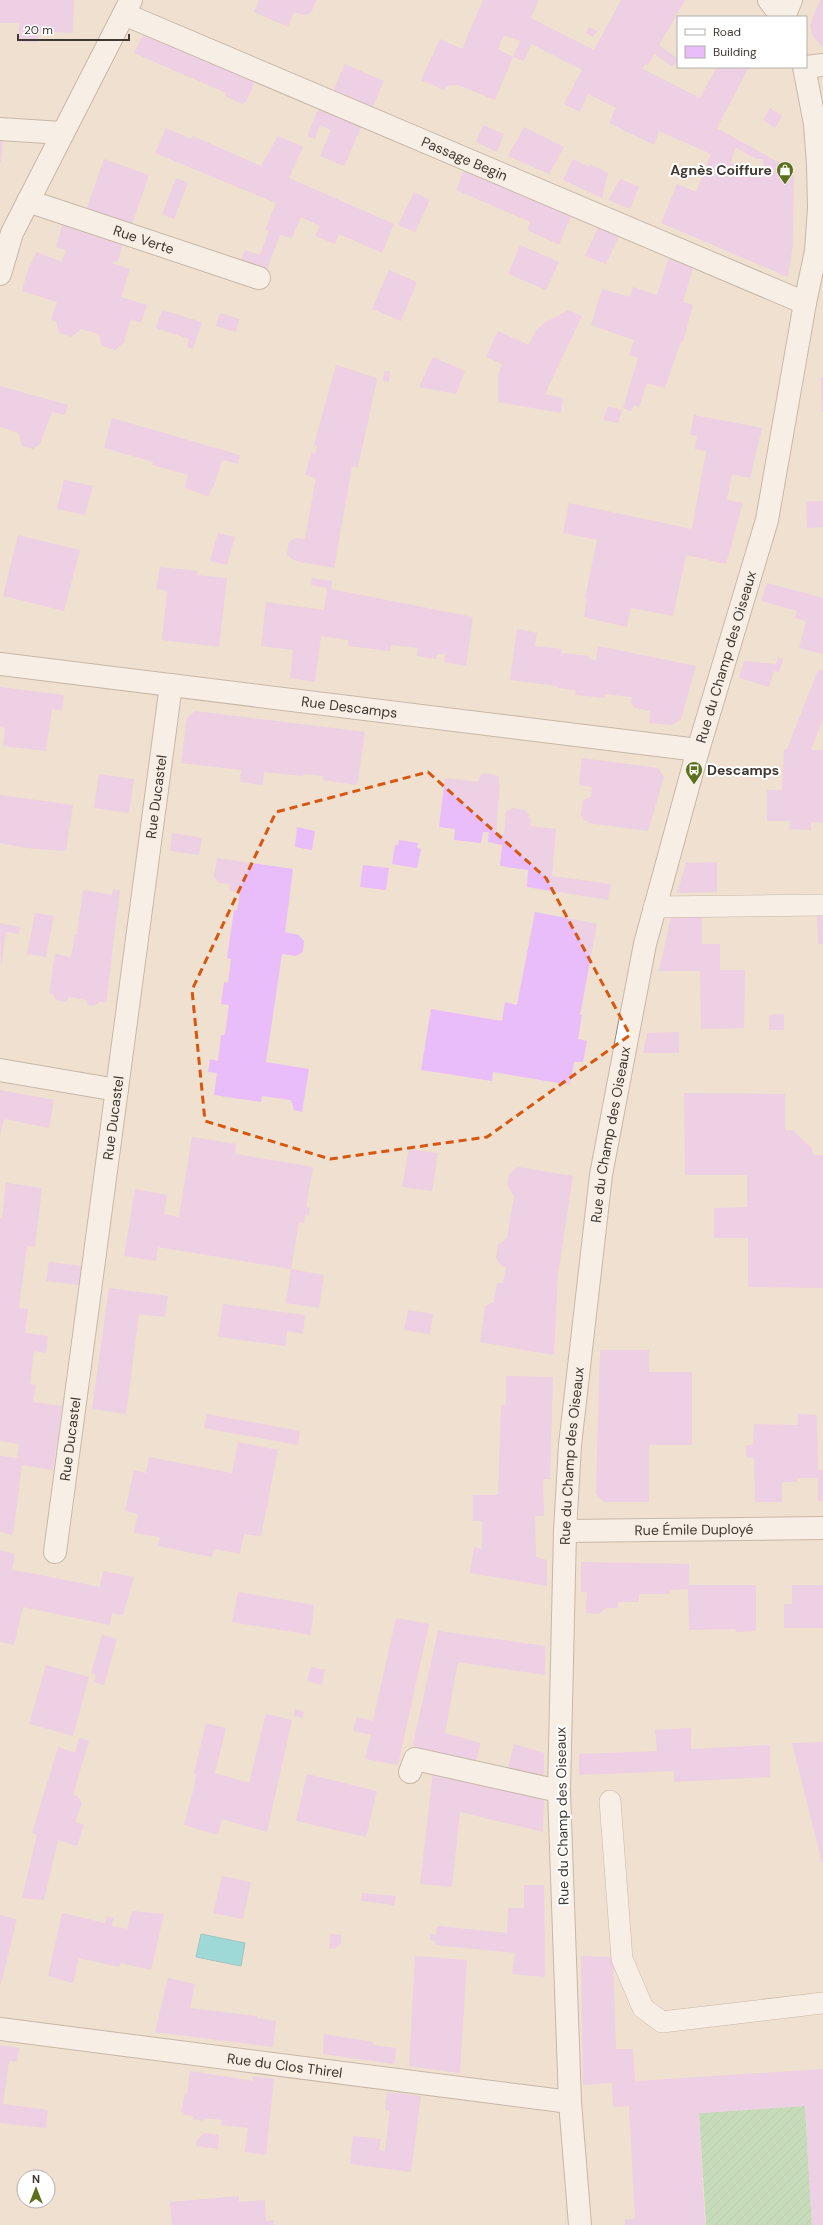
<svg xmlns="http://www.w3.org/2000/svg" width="823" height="2225" font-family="'DM Sans',sans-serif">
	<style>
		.garden { fill: url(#garden-furrows) }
		.water { fill: #3bcee0; stroke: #3ca1ac }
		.building { fill: #e9bcfa; fill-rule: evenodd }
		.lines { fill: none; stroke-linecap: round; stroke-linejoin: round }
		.service-casing { stroke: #958677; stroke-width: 22 }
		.minor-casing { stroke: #958677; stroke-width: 24 }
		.tertiary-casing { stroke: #958677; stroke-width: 24 }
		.service { stroke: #fff; stroke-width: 21 }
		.minor { stroke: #fff; stroke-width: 22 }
		.tertiary { stroke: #fff; stroke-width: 22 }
		.marked { fill: none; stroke: #d75610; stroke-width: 3; stroke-dasharray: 8 5; stroke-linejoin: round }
		.labels { text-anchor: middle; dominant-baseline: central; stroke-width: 4; stroke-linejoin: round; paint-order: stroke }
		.street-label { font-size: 14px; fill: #3f3932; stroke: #fff }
		.poi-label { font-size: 14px; font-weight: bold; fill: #3f3932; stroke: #fff; text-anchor: end }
	</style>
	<defs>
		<pattern id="garden-furrows" width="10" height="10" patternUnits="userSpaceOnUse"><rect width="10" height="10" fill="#92d69e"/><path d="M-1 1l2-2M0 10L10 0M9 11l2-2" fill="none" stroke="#7fb889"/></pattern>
	</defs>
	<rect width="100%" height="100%" fill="#f0e0cf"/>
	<!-- garden -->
	<path class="garden" d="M805,2106L812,2225H706L699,2113Z"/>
	<!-- water -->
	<path class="water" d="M201,1934L245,1943L241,1966L196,1957Z"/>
	<!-- building -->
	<path class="building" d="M0,0H74L73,33L38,31V42H19V23H0Z
		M259,0H316L311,13L304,15L294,12L288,27L254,12Z
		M483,0H539L531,18L594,50L621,0H685L659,45L678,59L673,67L654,54L648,65L645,64L643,69L700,98L717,67H749L717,128L794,171L793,245L788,277L661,223L677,184L696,192L711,154L659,131L654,145L609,123L616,108L588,94L580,112L564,104L582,70L531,44L524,61L513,57L520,41L504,35L498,49L513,57L495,100L458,85L446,86L444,90L421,80L440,39L462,49ZM736,148L756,159H763V171L730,163Z
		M820,0H823V48L812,35L810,25Z
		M147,27L258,75L246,102L242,104L225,96L226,93L134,53Z
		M589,27L597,31L593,37L586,33Z
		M345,64L384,81L372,109L333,91Z
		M321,103L364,121L344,166L320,156L331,130L320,125L315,139L307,136Z
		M770,108L782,116L775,128L763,120Z
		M483,125L504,134L497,152L476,142Z
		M524,127L564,147L549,174L508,156Z
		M166,128L191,139L193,136L261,166L278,136L303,147L289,178L394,224L382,253L339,234L335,244L315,236L320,226L301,217L292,238L280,235L265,274L239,266L245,250L260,255L269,231L265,230L276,203L155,153Z
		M0,140H3L1,162H0Z
		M104,159L149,175L130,230L85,213Z
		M573,159L589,167L590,164L608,173L602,198L563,180Z
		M466,166L573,212L559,245L527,230L530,222L456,190Z
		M176,178L188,183L174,219L162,214Z
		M620,179L639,187L630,209L608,200Z
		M414,192L430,200L415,232L398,225Z
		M64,220L124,240L118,260L112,263L130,269L121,297L147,305L141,323L131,319L124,342L115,350L102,346L99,334L81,329L72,337L59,333L56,321L51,320L57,302L22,291L28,269L37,252L62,262L66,250L56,247Z
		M600,223L621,232L606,264L585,256Z
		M520,245L559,262L546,290L508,274Z
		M670,254L694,264L683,302L693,305L683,342L681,341L665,388L647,383L639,407L634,405L631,411L623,408L638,358L629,355L634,340L591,325L602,289L630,297L633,287L657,295Z
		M389,270L417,282L401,321L372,309Z
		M162,310L202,322L193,349L187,347L189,339L156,328Z
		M569,310L582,316L545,394L563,398L561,413L498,402V376L502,364L486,357L498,331L529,345L535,332L544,323Z
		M220,313L239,319L236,332L216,326Z
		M433,357L465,371L456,394L419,387Z
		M336,365L377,378V380L358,467H352L334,568L300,562L291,559L287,554L289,542L295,538L305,539L316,478L305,475L312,452L315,454L317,446L314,445Z
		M384,371H390L389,382L383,381Z
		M821,377H823V412H822Z
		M0,386L68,405L65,415L52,412L40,444L33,449L22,446L19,433L0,427Z
		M608,406L622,410L618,423L603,420Z
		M694,415L762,428L750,478L732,474L727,500L743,503L726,564L686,555L673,616L631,608L627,627L584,617L587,599L585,598L597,540L563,533L569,503L692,529L706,451L695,449L697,436L690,435Z
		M112,418L240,455L238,464L222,460L215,483L208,496L187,489L185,487L188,475L152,465L153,462L104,448Z
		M64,480L93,486L85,515L57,509Z
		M823,501V527L807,528L806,502Z
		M218,533L235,537L227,565L210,561Z
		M18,535L80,550L64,611L3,596Z
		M160,567L198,571L197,575L227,578L219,647L162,640L167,591L156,589Z
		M312,578L332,581L331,589L473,617L466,666L444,662L445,654H437L436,659L417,656L418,648L391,645L390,651L348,646V640L321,636L315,682L290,678L293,650L261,646L266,602L324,610L327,588L311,585Z
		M767,583L823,598V654L799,648L806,621L795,618L797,611L761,601Z
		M517,629L537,633L535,646L562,649L561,653L589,656V659L596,660L598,646L696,666L681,719L672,725L649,723L650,711L635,708L631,703L632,697L605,694V698L575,695L576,690L557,688V686L510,680Z
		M778,657L783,659L779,672L774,671L769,687L739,678L744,661L776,664Z
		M818,670H823V719L811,750H823V823L811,822V830L789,829L790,821H767V790H782L784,749H787Z
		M0,687L64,695L62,711L52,709L46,751L3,746L5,728L0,727Z
		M195,711L365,732L357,785L322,780L323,776L303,774V776L264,772L263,785L240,782L241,770L181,763L187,718Z
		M582,758L658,768L664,777L648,831L588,823V821L584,820L581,816L583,800L591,797L592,787L579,785Z
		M483,773L496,775L499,777L498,784H500L496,833L504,834L506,812L513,808L525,810L529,815V818H531L530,826L556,829L552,876L611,884L608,900L527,887L528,870L500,866L502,845L488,842L489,832H483L481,843L454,840L455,829L439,827L445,778L479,782L480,776Z
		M99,774L134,779L129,813L94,808Z
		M0,795L73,805L66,851L26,848L0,843Z
		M297,827L315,831L312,850L295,847Z
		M172,833L202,838L199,855L170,851Z
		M399,840L418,843L417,848L421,849L417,868L392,864L395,845H398Z
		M217,858L293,869L285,932L299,935L304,941L303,952L296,956L282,954L266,1062L309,1069L302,1112L294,1110L291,1100L262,1096L261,1102L214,1095L217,1073L208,1072L210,1059L218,1061L221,1036L225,1034L229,1005L221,1004L224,982L228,983L231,959L227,958L234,910H237L240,892L229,891L230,884L219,883L214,877Z
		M717,862V892L677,893L686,863Z
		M363,865L389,868L386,890L360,887Z
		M113,889L120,890L106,1003L99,1002L94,1006L88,1005L85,1000L69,997L65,1002L56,1000L52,994H49L55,954L71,957L75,934H77L83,890L112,895Z
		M535,912L597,924L580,1015H582L578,1039L587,1041L583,1062H574L570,1085L493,1072L492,1081L421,1070L431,1009L502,1021L505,1002L517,1005Z
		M35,913L54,916L46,957L27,954Z
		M817,914H823V944H818Z
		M702,915V944H720V970H745L744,1028L701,1029L700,971H659L671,916Z
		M0,923L20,927L19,934L6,932L1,969Z
		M784,1014V1030H769V1015Z
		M679,1032V1053H643L647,1033Z
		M0,1090L54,1100L49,1128L4,1119L0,1136Z
		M684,1093L785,1094V1130H793L812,1148L813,1155H823V1288L748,1287V1238H714V1208L747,1207V1175H685Z
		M192,1137L236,1144L235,1154L313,1167L306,1207L310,1208L309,1216L305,1215L304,1223L299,1222L291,1269L158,1247L156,1261L124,1256L135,1189L167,1195L164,1214L179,1217Z
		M409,1149L438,1153L432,1191L402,1187Z
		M518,1167L573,1176L558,1274L554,1355L480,1342L485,1307L490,1303H494L497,1283H503L506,1267H502L496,1258L498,1245L507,1238L514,1196L507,1185L509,1174Z
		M6,1183L42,1188L35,1247L27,1246L19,1308L28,1309L25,1333L48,1336L46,1353L34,1351L30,1384L36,1385L33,1402L62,1406L53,1470L22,1465L13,1535L0,1532V1456L17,1458L19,1444L0,1441V1218H2Z
		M49,1262L82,1266L79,1285L46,1281Z
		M291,1269L324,1275L319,1308L286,1303Z
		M109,1288L168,1296L165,1317L139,1314L126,1414L92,1409Z
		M223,1304L305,1315L303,1334L287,1331L286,1346L218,1337Z
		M408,1310L433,1314L430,1334L404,1330Z
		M600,1350H649V1372H692V1445H649V1502H604L596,1494Z
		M506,1376L553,1377L550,1479H543L544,1516H535L536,1557L547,1560V1586L470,1573L474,1547L482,1549V1521H473V1495H498L501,1405H506Z
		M207,1414L300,1431L298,1445L204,1428Z
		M798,1414L817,1415L818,1470H823V1501H818V1478H798L797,1482H782V1502H755L754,1462L753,1457L748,1458L746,1455V1446L753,1444L754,1424L798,1425Z
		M238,1442L278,1450L261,1536L244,1534L240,1554L214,1549L212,1557L158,1546L160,1537L134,1533L138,1514L125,1511L134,1470L146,1473L149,1457L232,1473Z
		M0,1550L15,1554L12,1570L30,1573L100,1587L103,1571L134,1577L123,1615L112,1613L110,1625L23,1607L14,1645L0,1642Z
		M581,1562L689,1564V1585H756V1631L736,1632L735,1629L689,1630L688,1589L670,1590V1594H639V1602H618V1608H606L599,1614L586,1613L587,1592H581Z
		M792,1585H823V1628H784V1604H792Z
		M238,1592L314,1605L311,1635L232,1622Z
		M396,1618L429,1624L398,1765L365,1759L371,1735L353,1731L357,1717L373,1721Z
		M438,1631L545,1646V1675L458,1662L445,1733L481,1743L475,1764L415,1748L413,1744Z
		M102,1635L117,1639L104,1685L94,1682L96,1675L91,1673Z
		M46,1665L89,1677L73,1736L29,1724Z
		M311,1667L325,1670L322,1685L307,1681Z
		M295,1709L304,1712L303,1718L294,1716Z
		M266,1714L292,1720L267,1832L222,1819L218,1835L184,1825L194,1788L196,1774L194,1773L206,1723L226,1728L215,1773L249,1783Z
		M691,1728V1749L770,1745V1777L674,1782V1771L579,1775V1754L657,1751L655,1730Z
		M79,1738L89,1741L73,1795L77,1796L82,1803L75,1822L84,1825L77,1846L58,1840L44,1900L22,1898L37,1835L32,1833L58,1747L75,1753Z
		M823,1742V1863H822L792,1743Z
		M514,1744L544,1753V1773L535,1780L507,1772Z
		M433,1772L544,1799L543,1832L460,1812L452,1887L420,1884Z
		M307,1774L377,1791L366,1837L296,1821Z
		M222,1876L251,1882L243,1919L213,1913Z
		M524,1885H544L545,1977L512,1974L515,1953L435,1945V1941L430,1940V1934L436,1935L437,1926L507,1933L508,1908H524Z
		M362,1893L396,1896L394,1905L361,1901Z
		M132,1911L164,1914L151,1970L121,1963L119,1967L79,1958L73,1983L48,1976L62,1913L105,1923L107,1916L114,1918L112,1926L127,1929Z
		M0,1915L17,1919L1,1984H0Z
		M330,1934L342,1935L341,1944L334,1949L329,1948Z
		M415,1956L467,1960L460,2073L409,2066Z
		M581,1956L613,1957L616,2049H633L635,2081L823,2069V2225H812L805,2106L699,2113L705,2225H625V2219H635L629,2106L613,2107L612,2083L583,2085Z
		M168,1978L195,1984L190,2008L257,2016V2018L276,2021L273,2047L155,2032Z
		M324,2034L374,2042L373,2045L396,2048L394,2064L323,2054Z
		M0,2045L19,2048L17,2062L9,2061L3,2104L48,2110L46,2128L0,2123Z
		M190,2071L253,2081V2076L274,2079L266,2155L245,2152L248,2128L221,2125L222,2120L205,2118L204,2121L193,2119L194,2116L183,2115L184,2112H181L185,2093L187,2094Z
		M387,2092L421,2096L411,2172L350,2164L353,2136L381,2139L379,2150L385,2151L390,2111L385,2110Z
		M205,2133L219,2135L218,2149L196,2146L197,2140Z
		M239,2196V2202L265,2200L266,2221L274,2220V2225H172L170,2202Z"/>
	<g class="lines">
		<defs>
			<path id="service" d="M654,907L823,905
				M610,1801L622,1959L643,2008L662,2022L823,2003"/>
			<g id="minor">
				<path id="s1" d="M124,14L805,303"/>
				<path d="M784,17L791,0"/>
				<path d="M806,67L823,65"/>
				<path d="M0,129L62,133"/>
				<path id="s2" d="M28,201L259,278"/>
				<path id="s3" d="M0,664L698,750"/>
				<path d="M0,1070L117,1090"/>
				<path id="s4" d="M565,1531L823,1528"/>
				<path id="s5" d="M55,1552L171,685"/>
				<path d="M410,1772L415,1759L559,1791"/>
				<path id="s6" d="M0,2029L570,2102"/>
			</g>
			<g id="tertiary">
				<path d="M769,0L782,17"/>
				<path d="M0,274L12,233L131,0"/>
				<path id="s7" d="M580,2225L570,2102L559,1791L565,1531L570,1445L601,1175L645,944L698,750L767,520L805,303L816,251L819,208L818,164L815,124L804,67"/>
			</g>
		</defs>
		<!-- service casing -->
		<use href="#service" class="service-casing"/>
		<!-- minor casing -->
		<use href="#minor" class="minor-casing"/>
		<!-- tertiary casing -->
		<use href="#tertiary" class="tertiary-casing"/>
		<!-- service -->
		<use href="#service" class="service"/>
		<!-- minor -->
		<use href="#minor" class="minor"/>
		<!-- tertiary -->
		<use href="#tertiary" class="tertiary"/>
	</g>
	<!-- marked area -->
	<path d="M0 0H823V2225H0ZM428,772L546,878L630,1035L487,1137L330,1159L205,1121L192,990L276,812Z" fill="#f0e0cf" fill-opacity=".55" fill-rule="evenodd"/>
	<path class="marked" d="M428,772L546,878L630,1035L487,1137L330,1159L205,1121L192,990L276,812Z"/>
	<!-- icons -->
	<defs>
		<symbol id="shop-pin" viewBox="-11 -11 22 30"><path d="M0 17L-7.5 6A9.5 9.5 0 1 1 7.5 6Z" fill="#5b6f1d" stroke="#fff"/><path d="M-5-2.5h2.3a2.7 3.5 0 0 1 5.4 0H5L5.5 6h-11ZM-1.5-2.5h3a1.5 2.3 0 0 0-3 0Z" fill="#fff"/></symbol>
		<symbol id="bus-pin" viewBox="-11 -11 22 30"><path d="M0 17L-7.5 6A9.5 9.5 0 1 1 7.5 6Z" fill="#5b6f1d" stroke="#fff"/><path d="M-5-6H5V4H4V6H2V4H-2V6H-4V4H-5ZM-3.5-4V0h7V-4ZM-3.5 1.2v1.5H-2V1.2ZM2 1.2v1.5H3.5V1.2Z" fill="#fff"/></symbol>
	</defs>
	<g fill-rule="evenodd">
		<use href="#shop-pin" x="775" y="160" width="20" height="27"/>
		<use href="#bus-pin" x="684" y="760" width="20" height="27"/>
	</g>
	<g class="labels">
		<!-- street labels -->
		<g class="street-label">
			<text stroke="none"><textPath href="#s1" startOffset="370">Passage Begin</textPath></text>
			<text stroke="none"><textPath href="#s2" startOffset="122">Rue Verte</textPath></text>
			<text stroke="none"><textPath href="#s7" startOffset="1586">Rue du Champ des Oiseaux</textPath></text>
			<text stroke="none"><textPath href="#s3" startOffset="352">Rue Descamps</textPath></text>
			<text stroke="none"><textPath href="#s5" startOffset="762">Rue Ducastel</textPath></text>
			<text stroke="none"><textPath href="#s5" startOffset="438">Rue Ducastel</textPath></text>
			<text stroke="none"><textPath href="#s7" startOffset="1094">Rue du Champ des Oiseaux</textPath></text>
			<text stroke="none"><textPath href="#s5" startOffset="114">Rue Ducastel</textPath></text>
			<text stroke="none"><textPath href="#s7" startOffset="770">Rue du Champ des Oiseaux</textPath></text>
			<text stroke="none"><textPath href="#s4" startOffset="129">Rue Émile Duployé</textPath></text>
			<text transform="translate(562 1816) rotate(-91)">Rue du Champ des Oiseaux</text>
			<text stroke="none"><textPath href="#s6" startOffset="287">Rue du Clos Thirel</textPath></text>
		</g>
		<!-- poi labels -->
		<g class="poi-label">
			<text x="772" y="170">Agnès Coiffure</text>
			<text x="707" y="770" text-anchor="start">Descamps</text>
		</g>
	</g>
	<!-- legend -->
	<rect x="677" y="16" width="130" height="52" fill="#ffffff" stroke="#b2b0ad"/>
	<rect x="685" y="29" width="20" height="6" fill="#ffffff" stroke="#b2b0ad"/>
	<text x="713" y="36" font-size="12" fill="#3f3932">Road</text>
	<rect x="685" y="46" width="20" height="12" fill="#e9bcfa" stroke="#b2b0ad"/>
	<text x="713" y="56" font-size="12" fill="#3f3932">Building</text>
	<!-- north arrow -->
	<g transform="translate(36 2189)"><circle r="19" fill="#ffffff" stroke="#b2b0ad"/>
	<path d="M0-3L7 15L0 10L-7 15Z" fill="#5b6f1d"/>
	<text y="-6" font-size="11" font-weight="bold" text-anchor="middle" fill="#3f3932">N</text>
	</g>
	<!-- scale -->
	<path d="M18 34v6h111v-6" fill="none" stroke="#3f3932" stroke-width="2"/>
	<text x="24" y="34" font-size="12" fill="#3f3932" stroke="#ffffff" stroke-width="3" paint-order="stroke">20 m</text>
</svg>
